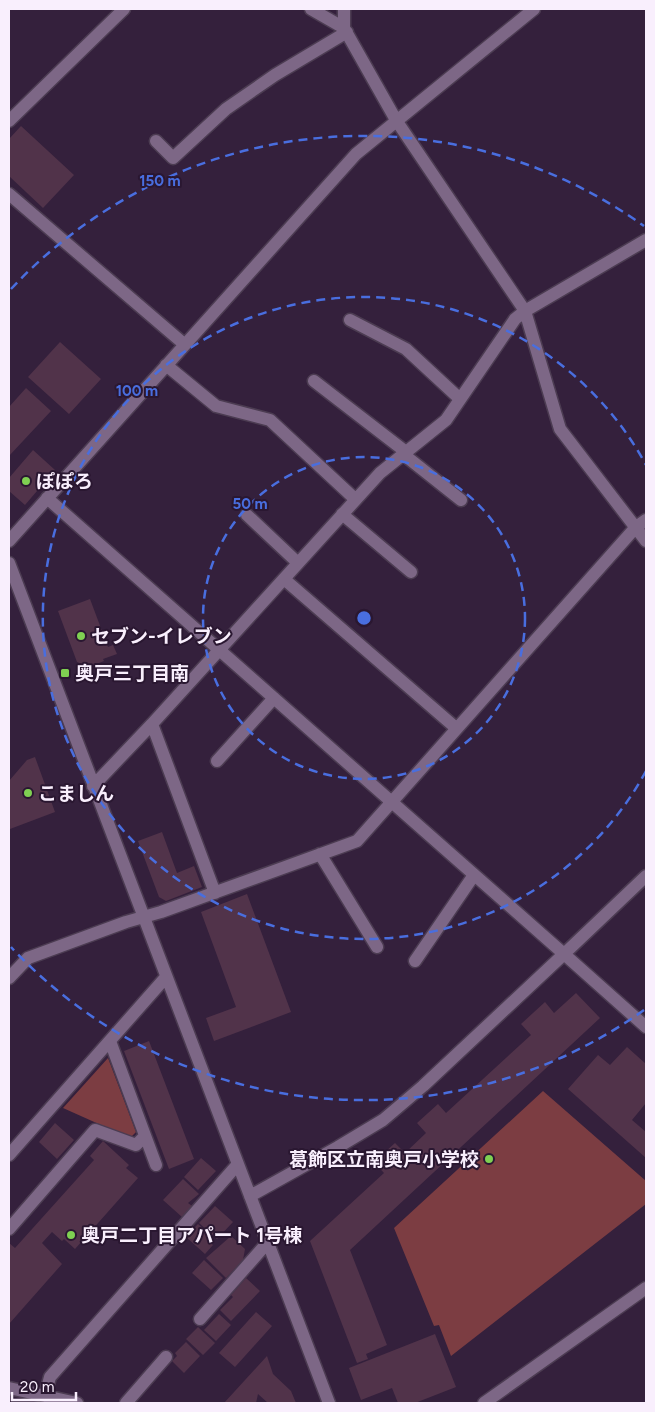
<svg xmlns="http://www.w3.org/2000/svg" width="655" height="1412" font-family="Figtree,'Noto Sans JP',sans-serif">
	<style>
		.green { fill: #7c3d42 }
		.building { fill: #51334a }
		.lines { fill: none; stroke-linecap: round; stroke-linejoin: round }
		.minor-casing { stroke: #4c3c52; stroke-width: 15 }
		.minor { stroke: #7d6786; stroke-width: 12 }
		.ring { fill: none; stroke: #496edf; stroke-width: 2.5; stroke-dasharray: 9 6 }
		.poi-dot { fill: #7fd052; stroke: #2a1731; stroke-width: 2 }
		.labels { text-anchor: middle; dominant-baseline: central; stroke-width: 4; stroke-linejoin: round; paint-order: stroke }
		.poi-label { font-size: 19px; font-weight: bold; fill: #f9effd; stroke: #2a1731; text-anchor: start }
		.centre { fill: #496edf; stroke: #2a1731; stroke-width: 2.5 }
		.ring-label { font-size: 15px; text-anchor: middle; font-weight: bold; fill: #496edf; stroke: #2a1731; stroke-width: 4; stroke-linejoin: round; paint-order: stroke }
	</style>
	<rect width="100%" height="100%" fill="#34203c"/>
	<!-- green -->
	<path class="green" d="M108,1058L136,1132L130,1138L63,1108Z
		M543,1091L646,1181V1204L451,1356L439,1325L434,1326L394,1228Z"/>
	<!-- building -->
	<path class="building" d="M21,126L74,175L43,208L9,176V139Z
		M60,342L101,379L69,414L28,377Z
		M26,388L51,411L9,456V407Z
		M33,450L55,470L25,505L9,491V478Z
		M90,599L108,647L113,645L117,654L103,659L104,661L89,667L77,662L58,611Z
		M35,757L55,812L10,829L9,781L27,760Z
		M162,832L177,873L194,866L202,887L166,901L159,897L138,841Z
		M247,894L291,1012L214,1041L206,1018L236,1007L201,912Z
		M576,993L600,1018L350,1250L387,1345L366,1354L368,1359L357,1363L310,1241L384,1173L374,1162L395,1143L405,1153L426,1133L417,1123L438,1104L446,1113L531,1035L521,1024L545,1002L554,1013Z
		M149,1041L194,1159L169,1169L124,1051Z
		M627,1047L646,1064V1103L632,1120L646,1132V1158L568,1089L598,1055L610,1065Z
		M55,1123L74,1140L57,1159L39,1142Z
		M103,1141L129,1165L126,1168L138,1178L75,1249L64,1239L62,1241L52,1232L42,1243L62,1264L9,1324V1243L15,1248L94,1160L90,1156Z
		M201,1158L216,1171L198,1190L184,1177Z
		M183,1179L199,1194L188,1203L192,1206L182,1217L163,1200Z
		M215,1206L233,1222L217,1239L199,1223Z
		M198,1224L213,1237L208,1241L213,1245L205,1254L186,1237Z
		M231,1236L245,1249L243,1260L226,1278L206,1258Z
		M204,1260L223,1278L211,1290L192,1273Z
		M246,1278L260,1291L231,1321L220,1310L233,1297L231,1295Z
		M256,1312L272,1326L235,1367L219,1353Z
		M219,1314L231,1325L216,1341L204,1330Z
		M198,1327L215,1343L203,1355L186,1339Z
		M435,1334L456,1387L415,1403H398L392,1388L361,1400L349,1368Z
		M186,1342L200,1356L184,1373L172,1361L177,1356L175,1353Z
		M267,1356L273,1374L291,1391L296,1403H268L258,1394L256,1403H224Z"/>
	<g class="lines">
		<defs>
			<path id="minor" d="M311,9L344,28
				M344,9V28L396,120L525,311L560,429L646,541
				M9,121L124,9
				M156,141L173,158L226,109L275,75L347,32
				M9,194L184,344
				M350,320L406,349L460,399
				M166,365L216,406L270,420L355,499
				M314,381L406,452
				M403,454L461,500
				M47,498L564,954L646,876
				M342,514L411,572
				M247,515L298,563
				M9,541L356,154L534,9
				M9,563L329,1403
				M284,579L456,728
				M152,724L215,893
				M217,761L274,698
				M93,786L152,724L380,473L446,420L515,319L525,311L646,240
				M320,854L377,947
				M415,961L474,875
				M9,978L28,958L126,922L161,912L357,841L636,527L646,520
				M110,1041L156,1165
				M9,1155L166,977
				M250,1196L338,1147L383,1120L423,1086L564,954L646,1027
				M9,1229L95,1130L136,1145L145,1136
				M200,1319L268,1242
				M9,1388L77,1403
				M45,1396L50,1377L238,1164
				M126,1403L166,1357
				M484,1403L646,1288"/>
		</defs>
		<!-- minor casing -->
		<use href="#minor" class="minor-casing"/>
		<!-- minor -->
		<use href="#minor" class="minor"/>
	</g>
	<!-- distance rings -->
	<g class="ring">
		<circle cx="364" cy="618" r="161"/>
		<path d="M646 771A321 321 0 1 1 646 465"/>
		<path d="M644 1010A482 482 0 0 1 11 947M11 289A482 482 0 0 1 644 226"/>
	</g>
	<!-- markers -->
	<g class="poi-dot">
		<circle cx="26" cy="481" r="5"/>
		<circle cx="81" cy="636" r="5"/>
		<rect x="60" y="668" width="10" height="10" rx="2.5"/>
		<circle cx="28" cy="793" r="5"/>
		<circle cx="489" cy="1159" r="5"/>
		<circle cx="71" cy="1235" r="5"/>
	</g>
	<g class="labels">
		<!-- poi labels -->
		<g class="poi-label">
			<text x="36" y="481">ぽぽろ</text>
			<text x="91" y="636">セブン-イレブン</text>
			<text x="75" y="673">奥戸三丁目南</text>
			<text x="38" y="793">こましん</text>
			<text x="479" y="1159" text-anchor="end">葛飾区立南奥戸小学校</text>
			<text x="81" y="1235">奥戸二丁目アパート 1号棟</text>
		</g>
	</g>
	<circle cx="364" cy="618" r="8" class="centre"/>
	<g class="ring-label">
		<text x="160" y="186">150 m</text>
		<text x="137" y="396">100 m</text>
		<text x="250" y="509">50 m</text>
	</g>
	<!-- border -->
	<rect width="655" height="1412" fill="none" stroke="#f9effd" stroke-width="20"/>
	<!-- scale -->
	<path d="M12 1392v8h64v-8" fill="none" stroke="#f9effd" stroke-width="2.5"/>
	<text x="20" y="1392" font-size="15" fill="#f9effd" stroke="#2a1731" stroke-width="4" paint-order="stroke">20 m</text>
</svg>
